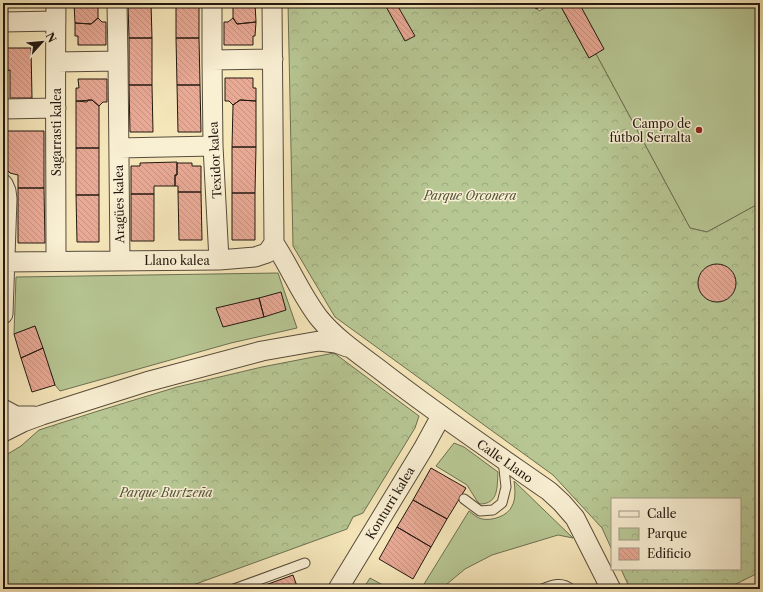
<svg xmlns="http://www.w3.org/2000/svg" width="763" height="592" font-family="'Libre Caslon Text',serif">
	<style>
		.green { fill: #b7c794; stroke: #6c7052 }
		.park { fill: url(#park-crowns); stroke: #6c7052 }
		.building { fill: url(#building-back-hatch); stroke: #221810 }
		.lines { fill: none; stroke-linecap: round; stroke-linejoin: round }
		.lane-casing { stroke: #574c3b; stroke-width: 11 }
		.street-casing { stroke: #574c3b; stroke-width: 21 }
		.lane { stroke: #f9efd3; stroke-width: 9 }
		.street { stroke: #f9efd3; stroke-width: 19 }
		.poi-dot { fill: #8f2418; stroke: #f9efd3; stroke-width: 1.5 }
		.labels { text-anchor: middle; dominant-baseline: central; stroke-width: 3; stroke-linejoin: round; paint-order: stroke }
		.poi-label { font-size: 12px; fill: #221810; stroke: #f9efd3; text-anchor: end }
		.street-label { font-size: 12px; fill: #221810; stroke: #f9efd3 }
		.park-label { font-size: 12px; font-style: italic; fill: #56553e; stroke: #f9efd3 }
	</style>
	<defs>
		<pattern id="park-crowns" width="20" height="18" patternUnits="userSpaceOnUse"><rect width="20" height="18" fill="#b7c794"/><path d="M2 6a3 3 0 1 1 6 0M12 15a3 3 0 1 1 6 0" fill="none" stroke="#9daa7f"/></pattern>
		<pattern id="building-back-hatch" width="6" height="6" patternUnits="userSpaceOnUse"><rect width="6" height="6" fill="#e8a995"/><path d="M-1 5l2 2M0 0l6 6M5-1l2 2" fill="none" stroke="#c7917f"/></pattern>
	</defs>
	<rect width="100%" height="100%" fill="#f6e7bb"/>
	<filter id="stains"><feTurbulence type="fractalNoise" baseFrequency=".005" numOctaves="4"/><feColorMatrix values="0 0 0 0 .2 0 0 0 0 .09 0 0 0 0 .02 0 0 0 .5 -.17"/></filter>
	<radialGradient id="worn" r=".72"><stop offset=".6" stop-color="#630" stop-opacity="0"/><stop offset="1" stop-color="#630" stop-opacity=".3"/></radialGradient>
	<!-- green -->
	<path class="green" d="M559,3H760V203L707,232L690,228L596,54L589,58Z
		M278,273L297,328L231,343L60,391L55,385L35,326L14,334L16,277Z
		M454,443L464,447L498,472C497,486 499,504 480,504L477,501L467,485L436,466Z
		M514,481L573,538L558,535L492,555L465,569L441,589H421L469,511C473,514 477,518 482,519C492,521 508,516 512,506C516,499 515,489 514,481Z
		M370,578L390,589H363Z"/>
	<!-- park -->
	<path class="park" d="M288,3H533L539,11L554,3H559L589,57L596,54L690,228L707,232L760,203V572L726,589H630L621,569H740V499H612V550L602,528L553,475L335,317L293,246Z
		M334,353L419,416L415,428L363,513L353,517L347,529L182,589H3V454L6,455L21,446L39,430L98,411L177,387L262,367Z"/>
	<!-- building -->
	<path class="building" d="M74,3H98V18L91,24L75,23Z
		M128,3H151L152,38H129Z
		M176,3H199V38H176Z
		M233,3H255L256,22L237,24L233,18Z
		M384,3H396L415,36L405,41Z
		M533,3H547L536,9Z
		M559,3H579L604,49L589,58Z
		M98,18L102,22H106V45H78V36H75V23L91,24Z
		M233,18L237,24L256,22L255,36H253V45H224V22H228Z
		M129,38H152V85H129Z
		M176,38H199L200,85H177Z
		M3,48H31L32,98H10V70L3,72Z
		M225,78H253V88H256V101L240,100L233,105L229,101H225Z
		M78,79H107V102H103L99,106L92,100L76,101V88H79Z
		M129,85H152L153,132H130Z
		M177,85H200L201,132H178Z
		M88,100H92L99,106V148H76V101L87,102Z
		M240,100L256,101V147H232L233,105Z
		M5,131H44V188H18V175L10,173L7,170L6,165Z
		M232,147H256L255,193H232Z
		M76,148H99V195H76Z
		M177,162V175H175V186H154V194H131V166H140V163Z
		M177,163H192V166H201V192H178V186H175V175H177Z
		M18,188H44L45,243H18Z
		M178,192H201L202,240H179Z
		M232,193H255V240H232Z
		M131,194H154V241H131Z
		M76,195H99V242H77Z
		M698 283a19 19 0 1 1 38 0a19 19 0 1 1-38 0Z
		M281,292L286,310L264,317L259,298Z
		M259,298L264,317L223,327L216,308Z
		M35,326L43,348L21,358L14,334Z
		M43,348L55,385L32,392L21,358Z
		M431,468L466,488L447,519L413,500Z
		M413,500L447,519L431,547L397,527Z
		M397,527L431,547L413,579L379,559Z
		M293,575L298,589H254L260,587Z"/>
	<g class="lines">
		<defs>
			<path id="lane" d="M464,499L480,511L493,510L502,503L506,487L503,460
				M234,589L305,563
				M542,589C552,585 562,581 571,589"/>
			<path id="street" d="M56,3C55,89 56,175 56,261
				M117,3L118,61
				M212,3V60L213,146L219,260
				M272,3L274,243
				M3,22L56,21
				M212,60L273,59
				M56,62L118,61L120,261
				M3,109L56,108
				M119,148L213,146
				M3,184L6,191L7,199L3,314
				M274,243C290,267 301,295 319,318C337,340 362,356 384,373C437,414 493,452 549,491L562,503L575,518L611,589
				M3,262L219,260L255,257L267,253L274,243
				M3,409L16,416H34
				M3,432L23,422L42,415L146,382L262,351L319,341L336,343L347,347
				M338,589L423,449L441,416"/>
		</defs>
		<!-- lane casing -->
		<use href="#lane" class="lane-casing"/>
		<!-- street casing -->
		<use href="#street" class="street-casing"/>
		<!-- lane -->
		<use href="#lane" class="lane"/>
		<!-- street -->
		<use href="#street" class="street"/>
	</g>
	<!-- markers -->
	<circle class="poi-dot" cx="699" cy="130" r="4"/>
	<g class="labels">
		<!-- poi labels -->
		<g class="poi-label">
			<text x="691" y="123">Campo de<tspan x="691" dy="14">fútbol Serralta</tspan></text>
		</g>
		<!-- street labels -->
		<g class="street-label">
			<text transform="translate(56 132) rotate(-90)">Sagarrasti kalea</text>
			<text transform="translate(215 160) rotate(-93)">Texidor kalea</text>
			<text transform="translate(119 204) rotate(-91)">Aragües kalea</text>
			<text x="177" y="260">Llano kalea</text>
			<text transform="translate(505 461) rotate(35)">Calle Llano</text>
			<text transform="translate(390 503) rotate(-59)">Konturri kalea</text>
		</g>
		<!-- park labels -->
		<g class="park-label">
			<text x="470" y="195">Parque Orconera</text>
			<text x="166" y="492">Parque Burtzeña</text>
		</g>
	</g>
	<!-- margin -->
	<rect width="763" height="592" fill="none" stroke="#f6e7bb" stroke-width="16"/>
	<rect x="4" y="4" width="755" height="584" fill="none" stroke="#221810" stroke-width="2"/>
	<rect x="8" y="8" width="747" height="576" fill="none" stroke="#221810"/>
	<!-- legend -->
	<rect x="611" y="498" width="130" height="72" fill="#f9efd3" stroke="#a39985"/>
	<rect x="619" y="511" width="20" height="6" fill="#f9efd3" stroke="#a39985"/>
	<text x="647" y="518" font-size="12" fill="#221810">Calle</text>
	<rect x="619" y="528" width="20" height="12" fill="url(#park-crowns)" stroke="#a39985"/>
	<text x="647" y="538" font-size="12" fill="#221810">Parque</text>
	<rect x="619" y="548" width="20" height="12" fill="url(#building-back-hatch)" stroke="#a39985"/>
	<text x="647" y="558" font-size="12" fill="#221810">Edificio</text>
	<!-- north arrow -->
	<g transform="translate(42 42) rotate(63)" stroke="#f9efd3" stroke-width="3" paint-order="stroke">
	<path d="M0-3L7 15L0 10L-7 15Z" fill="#221810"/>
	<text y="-6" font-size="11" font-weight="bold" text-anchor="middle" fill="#221810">N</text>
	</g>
	<rect width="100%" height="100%" filter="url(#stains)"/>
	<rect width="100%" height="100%" fill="url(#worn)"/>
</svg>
